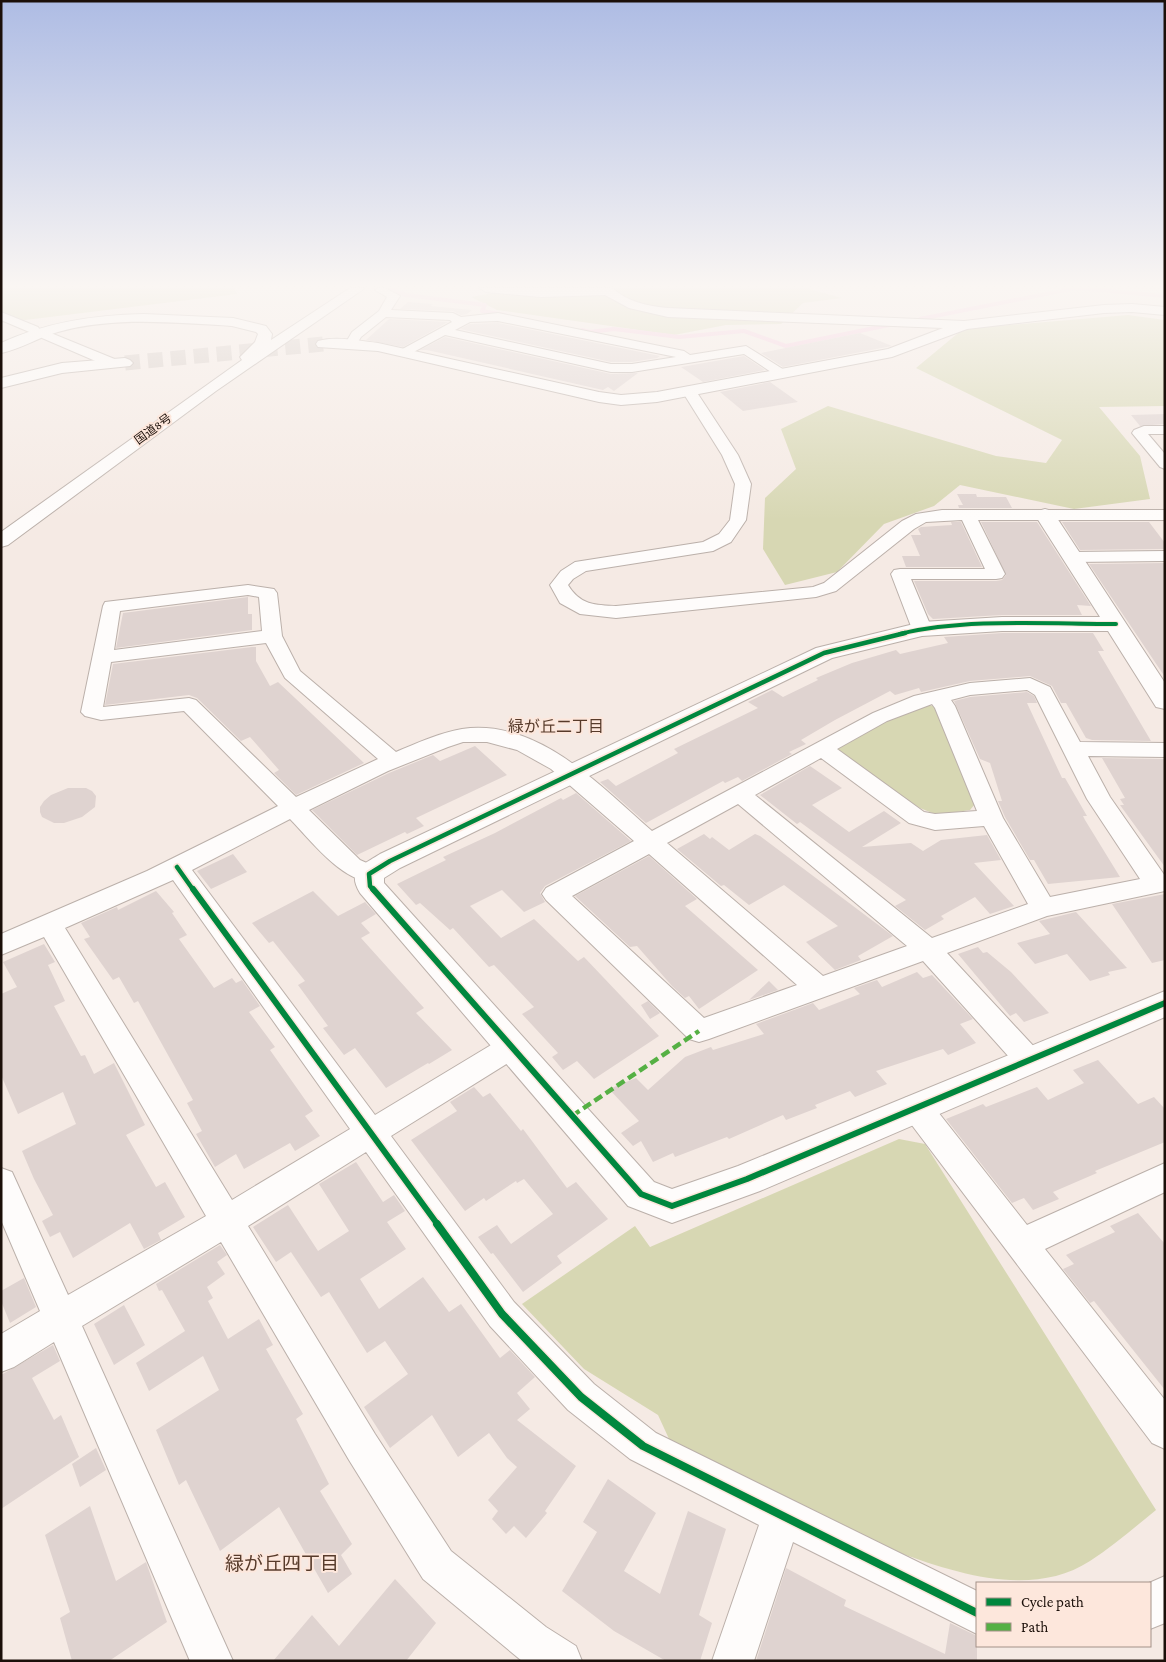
<svg xmlns="http://www.w3.org/2000/svg" width="1166" height="1662" font-family="'Crimson Pro','Noto Sans JP',serif">
	<style>
		.green { fill: #d7d7b3 }
		.lines { fill: none; stroke-linecap: round; stroke-linejoin: round }
		.stream { stroke: #f7c8de; stroke-width: 4 }
		.building { fill: #dfd3d0 }
		.secondary-tunnel { stroke: #d4c9c3; stroke-width: 15; stroke-dasharray: 15 8; stroke-linecap: butt }
		.street-casing { stroke: #bbb0aa; stroke-width: 2 }
		.secondary-casing { stroke: #bbb0aa; stroke-width: 2 }
		.highway-casing { stroke: #bbb0aa; stroke-width: 2 }
		.street { fill: #fefcfb; fill-rule: evenodd }
		.secondary { fill: #fefcfb; fill-rule: evenodd }
		.highway { fill: #fefcfb; fill-rule: evenodd }
		.quiet { stroke: #55b044; stroke-width: 4.5; stroke-dasharray: 9 4.5; stroke-linecap: butt }
		.cycleway-far3-casing { stroke: #fde7dc; stroke-width: 6 }
		.cycleway-far2-casing { stroke: #fde7dc; stroke-width: 8 }
		.cycleway-far1-casing { stroke: #fde7dc; stroke-width: 9 }
		.cycleway-casing { stroke: #fde7dc; stroke-width: 11 }
		.cycleway-far3 { stroke: #00873e; stroke-width: 4 }
		.cycleway-far2 { stroke: #00873e; stroke-width: 4.5 }
		.cycleway-far1 { stroke: #00873e; stroke-width: 6 }
		.cycleway { stroke: #00873e; stroke-width: 8 }
		.labels { text-anchor: middle; dominant-baseline: central; stroke-width: 4; stroke-linejoin: round; paint-order: stroke }
		.far-street-label { font-size: 12px; fill: #1b0f09; stroke: #fde7dc }
		.neighbourhood-label { font-size: 16px; fill: #573b2b; stroke: #fde7dc }
		.near-neighbourhood-label { font-size: 19px; fill: #573b2b; stroke: #fde7dc }
	</style>
	<rect width="100%" height="100%" fill="#f5eae4"/>
	<!-- green -->
	<path class="green" d="M1,288H234L237,294L1,323Z
		M522,288H806L842,298L803,303L781,324L726,325L674,335L497,310L471,297Z
		M1128,315L1165,320V406L1099,407L1140,456L1150,499L1074,509L960,485L934,506L884,524L837,572L785,585L763,549L765,498L796,469L781,429L828,406L996,456L1046,463L1062,440L916,368L963,329Z
		M927,704L938,708L975,804L970,810L937,815L920,808L838,755L836,749L891,718Z
		M899,1139L925,1144L1156,1510C1135,1527 1113,1546 1090,1561C1033,1598 958,1574 900,1553L670,1441L658,1415L584,1369L522,1304L635,1226L650,1247Z"/>
	<g class="lines">
		<!-- stream -->
		<path class="stream" d="M387,288L406,295L485,305L482,311L505,315
			M1078,288L1165,296
			M920,319L1076,288
			M582,330L590,332L614,329L679,337L744,331L786,346L889,325"/>
	</g>
	<!-- building -->
	<path class="building" d="M408,302L433,304L431,306L472,310L467,314L461,315L453,311L400,309Z
		M389,319L448,322L403,347L366,340Z
		M498,323L660,356L657,358L632,362H611L460,329L470,324Z
		M860,333L892,346L783,367L761,353Z
		M445,337L611,374L638,373L614,391L608,387L603,390L427,350H420Z
		M744,356L765,370L703,382L681,367Z
		M770,382L798,402L743,411L720,392Z
		M1165,414V424L1140,426L1131,415Z
		M957,494H976L977,497H1006L1012,508H959L958,505H963Z
		M951,522H961L982,567H906L902,556H920L911,535H921L918,529L921,527L952,525Z
		M981,522H1037L1091,606L1077,605L1082,615H1002L933,619L928,614L914,581H996L1002,580L1006,575Z
		M1062,522H1149L1165,543V549L1080,550Z
		M1165,563V677L1089,564Z
		M248,597V614H252V630L116,648L123,613Z
		M1002,633H1093L1104,651H1098L1151,741L1092,740L1086,738L1066,703H1061L1052,686L1030,676L970,681L921,692L919,688L895,695L890,691L835,720L801,740L806,744L789,752L792,754L742,781L738,777L725,783L723,781L646,823L600,782L608,779L616,786L678,753L674,749L758,708L748,702L772,690L783,697L818,680L816,678L852,663L896,650L900,654L948,643L944,637Z
		M252,647H256V661L270,686L278,682L364,763L296,795L274,773L279,770L250,737L241,741L197,698L189,695L105,705L113,664Z
		M1027,692L1034,696L1037,703H1027L1062,778H1065L1087,816H1083L1085,820L1120,877L1048,884L1034,860H1030L1005,817L998,801H1002L990,763L980,759L954,701L970,697Z
		M475,746L507,775L416,818L424,826L407,834L405,832L357,855L312,810L389,773L433,755L440,761Z
		M1102,758L1165,759V867L1120,805H1124L1120,799L1125,798Z
		M810,766L842,788L812,805L849,832L884,811L901,823L862,847L911,843L923,851L941,840L987,835L1001,860L974,863L1014,906L990,914L975,897L941,916L944,919L925,930L895,906L906,900L800,822L797,824L760,795Z
		M68,788H86L92,791L96,796L95,807L82,817L64,823H54L42,817L40,812V807L44,801L51,795Z
		M576,793L631,841L545,886L540,893L545,902L524,912L502,890L470,906L501,938L534,919L578,961L584,957L659,1036L594,1079L577,1061L563,1070L552,1057L558,1053L522,1014L534,1007L494,965L489,967L453,928L450,930L420,903L416,905L397,884L446,860L443,857L495,833L561,798L563,800Z
		M704,834L710,839L712,837L729,850L755,834L760,836L893,936L858,956L861,960L835,970L806,942L838,926L784,885L749,905L724,885L721,886L677,849Z
		M233,854L247,872L211,889L197,871Z
		M649,856L697,899L685,906L758,970L699,1009L689,996L685,998L672,986L637,946L630,947L575,896Z
		M156,891L174,912L172,913L187,935L179,939L214,988L232,978L236,983L242,980L260,1006L249,1012L275,1047L270,1050L313,1111L305,1116L320,1136L295,1151L290,1143L244,1169L236,1154L215,1167L196,1134L202,1131L187,1103L193,1100L138,1001L134,1003L119,977L113,980L84,939L90,937L81,923L117,907L118,910Z
		M313,891L338,916L365,902L376,914L361,923L370,933L361,938L424,1008L416,1013L452,1050L429,1064L428,1063L386,1088L355,1048L344,1055L323,1028L328,1026L298,985L305,981L273,941L269,943L252,923Z
		M1165,894V960L1152,963L1112,904Z
		M1076,912L1127,968L1108,972L1110,975L1090,981L1067,954L1035,964L1017,943L1050,934L1039,921Z
		M44,944L55,962L48,965L65,1001L54,1006L81,1056L85,1055L94,1074L114,1063L145,1125L126,1135L156,1187L165,1182L185,1217L158,1233L161,1240L144,1249L130,1223L73,1258L60,1232L50,1237L42,1221L53,1215L34,1179L22,1151L76,1124L63,1092L18,1114L1,1075V994L17,987L3,962Z
		M978,947L983,953L987,952L1011,972L1049,1013L1024,1022L1016,1013L1010,1016L958,954Z
		M917,972L923,978L932,975L973,1019L960,1024L976,1043L948,1055L943,1049L876,1071L887,1084L855,1097L850,1091L815,1105L817,1108L786,1120L783,1115L729,1139L727,1137L675,1157L673,1153L653,1162L641,1141L633,1146L621,1133L639,1121L609,1089L636,1078L648,1090L685,1057L711,1047L713,1050L764,1034L756,1024L813,1003L819,1010L860,994L854,988L877,980L882,987Z
		M769,981L778,990L749,1000Z
		M648,1001L660,1013L650,1019L641,1005Z
		M1098,1060L1138,1104L1154,1097L1165,1109V1142L1095,1171L1097,1173L1053,1192L1059,1199L1033,1210L1024,1198L1012,1203L946,1119L983,1104L986,1107L1037,1087L1048,1100L1084,1083L1073,1070Z
		M474,1087L483,1097L490,1093L521,1131L523,1129L567,1188L576,1182L608,1219L557,1256L562,1263L523,1292L493,1253L491,1254L478,1237L497,1225L511,1244L553,1214L524,1179L517,1183L516,1181L486,1201L484,1198L465,1211L411,1140L457,1111L450,1102Z
		M356,1162L383,1202L394,1195L405,1211L387,1222L406,1249L360,1279L379,1309L423,1277L449,1312L461,1304L500,1358L510,1350L535,1377L517,1393L530,1409L517,1420L576,1466L545,1511L547,1513L526,1538L514,1526L506,1534L492,1519L498,1511L488,1500L517,1467L507,1458L489,1433L458,1457L432,1415L390,1448L364,1407L408,1374L385,1341L367,1353L329,1292L321,1297L291,1252L276,1262L253,1227L288,1205L318,1251L349,1231L319,1184Z
		M1138,1213L1165,1244V1390L1094,1301L1090,1303L1063,1269L1074,1264L1066,1255L1115,1232L1110,1226Z
		M220,1245L227,1255L217,1262L225,1274L207,1287L213,1298L208,1301L228,1339L259,1319L273,1345L266,1349L303,1414L296,1419L329,1484L320,1491L352,1544L341,1555L352,1574L328,1593L279,1507L220,1551L186,1480L179,1485L156,1430L219,1390L203,1356L149,1391L136,1363L185,1331L162,1290L159,1291L156,1284Z
		M24,1278L36,1307L10,1323L1,1301V1291Z
		M124,1305L145,1345L114,1365L94,1324Z
		M53,1345L60,1361L32,1378L54,1420L61,1415L79,1457L1,1509V1375Z
		M96,1448L106,1470L80,1487L72,1464Z
		M608,1479L656,1513L624,1571L660,1594L688,1511L726,1529L699,1615L712,1623L700,1661H666L614,1631L562,1591L597,1532L583,1522Z
		M90,1506L116,1581L146,1562L167,1622L109,1661H72L60,1618L70,1612L45,1535Z
		M786,1568L846,1600L844,1606L945,1654L950,1623L977,1636V1661H756Z
		M395,1579L436,1623L406,1661H273L312,1615L339,1646Z"/>
	<g class="lines">
		<!-- secondary-tunnel -->
		<path class="secondary-tunnel" d="M125,363L323,344"/>
		<defs>
			<path id="street" d="M377,288H385L400,296L391,310L453,313L461,317L498,313L684,351L690,355L746,346L789,373L787,376H777L744,354L632,372H611L445,335L408,355H398L397,352L452,322L450,320L386,317L361,337L355,347H347L345,344L352,332L379,311L387,297L375,290ZM498,321L676,357L632,364H611L455,330L470,322Z
				M1,312L38,327L40,330L34,334L1,320Z
				M46,331L117,360L118,363L112,367L107,366L42,338L40,335L42,332Z
				M689,387L694,388L738,455L751,484L746,520L731,542L713,551L586,571L573,579L568,585C580,605 595,605 616,606L813,587L824,583L902,521L916,514L942,510H1165V520H978L1005,574L1002,578L996,579H911L932,629L929,633L922,635L915,633L912,629L891,574L894,570L900,569H985L962,520L926,522L914,529L836,591L816,597L616,618L580,614L560,603L550,585L561,571L575,562L703,542L719,534L730,520L735,484L722,455L682,391Z
				M1144,426H1165V434H1148L1165,454V469L1160,467L1132,433L1134,430Z
				M1165,551V561L1073,562L1067,561L1064,557L1067,553L1073,552Z
				M248,585L274,589L277,593L282,636L300,671L396,752C417,743 439,733 462,729C538,718 600,786 652,831L873,713L914,696L970,683L1030,678L1050,687L1080,742L1165,743V757L1088,756L1110,797L1165,876V891L1047,916L947,953L1039,1052L1044,1060L1039,1068L1029,1072L1019,1068L923,961L709,1039L699,1042L689,1039L546,900L542,894L546,888L634,841L551,769L517,750L487,742H463L448,747L388,771L309,810L360,860L378,868L381,874L378,880C347,889 310,839 290,819L192,870L375,1115L501,1039L511,1035L521,1039L525,1047L521,1055L391,1136L514,1302L594,1384L656,1433L977,1591V1634L793,1542L754,1661H712L759,1525L630,1459L568,1410L490,1326L366,1152L248,1226L375,1434L451,1551L546,1627L576,1646L582,1661H522L423,1579L349,1460L221,1242L82,1326L233,1661H190L54,1342L14,1367L1,1372V1334L40,1311L1,1220V1168L12,1172L68,1295L206,1216L44,937L1,955V934L147,871L278,806L184,711L101,720L85,716L81,712L103,606L105,602ZM248,595L259,597L262,631L114,650L120,611ZM266,643L285,678L378,759L296,797L196,700L189,698L103,707L111,662ZM1027,690L1035,695L1087,799L1140,879L1050,897L1003,818L955,706L951,700L970,695ZM932,704L935,708L977,811L935,814L924,812L837,749L887,721ZM821,758L909,823L935,830L984,826L1028,904L932,938L755,795ZM738,804L907,946L823,976L667,843ZM649,854L797,985L704,1018L572,896ZM173,880L350,1129L232,1200L65,928Z
				M916,1094L927,1098L1027,1225L1165,1163V1192L1045,1249L1165,1400V1449L1152,1443L905,1116L901,1107L905,1098Z
				M1165,1576V1623L1150,1629L1149,1583Z"/>
			<path id="secondary" d="M479,288H612C628,302 647,306 668,308L964,321L1104,305L1132,304L1165,307V315L1132,312L1104,313L967,329L892,357L657,402L621,405L599,402L378,351L318,347L316,344L318,341C337,336 359,341 378,343L599,392L621,395L657,392L888,349L943,328L668,317L629,308L605,295L541,297L486,292Z
				M144,314L233,318L240,322L233,326C176,323 114,316 58,332C39,337 21,349 1,353V343C47,322 94,315 144,314Z
				M125,358L130,360L133,363L130,366L62,373L1,388V378L62,363Z
				M1045,509L1052,511L1055,515L1165,683V709L1156,707L1108,631H1002L922,636L832,658L400,868L384,878V883L654,1182L672,1189L738,1166L1165,991V1017L760,1191L672,1223L628,1206L360,893C346,870 363,865 380,854L816,648L922,622L1002,617H1100L1035,515L1038,511Z"/>
			<path id="highway" d="M350,288H365L216,391L8,545L1,547V532L242,360L240,357L255,342L258,334L256,332L228,325L226,322L228,319L233,318L266,326L272,334L271,340Z"/>
		</defs>
		<!-- street casing -->
		<use href="#street" class="street-casing"/>
		<!-- secondary casing -->
		<use href="#secondary" class="secondary-casing"/>
		<!-- highway casing -->
		<use href="#highway" class="highway-casing"/>
		<!-- street -->
		<use href="#street" class="street"/>
		<!-- secondary -->
		<use href="#secondary" class="secondary"/>
		<!-- highway -->
		<use href="#highway" class="highway"/>
		<!-- quiet -->
		<path class="quiet" d="M572,1116L699,1031"/>
		<defs>
			<path id="cycleway-far3" d="M900,634C965,618 1048,624 1116,624"/>
			<path id="cycleway-far2" d="M177,867L194,891
				M374,891L370,886L369,874L390,861L824,653L905,633"/>
			<path id="cycleway-far1" d="M193,889L438,1225
				M373,889L641,1194L672,1206L747,1179L1165,1003"/>
			<path id="cycleway" d="M437,1224L502,1314L581,1397L643,1446L977,1613"/>
		</defs>
		<!-- cycleway-far3 casing -->
		<use href="#cycleway-far3" class="cycleway-far3-casing"/>
		<!-- cycleway-far2 casing -->
		<use href="#cycleway-far2" class="cycleway-far2-casing"/>
		<!-- cycleway-far1 casing -->
		<use href="#cycleway-far1" class="cycleway-far1-casing"/>
		<!-- cycleway casing -->
		<use href="#cycleway" class="cycleway-casing"/>
		<!-- cycleway-far3 -->
		<use href="#cycleway-far3" class="cycleway-far3"/>
		<!-- cycleway-far2 -->
		<use href="#cycleway-far2" class="cycleway-far2"/>
		<!-- cycleway-far1 -->
		<use href="#cycleway-far1" class="cycleway-far1"/>
		<!-- cycleway -->
		<use href="#cycleway" class="cycleway"/>
	</g>
	<!-- sky -->
	<linearGradient id="sky" x2="0" y2="1"><stop stop-color="#aebce4"/><stop offset="0.55" stop-color="#faf6f3"/><stop offset="1" stop-color="#faf6f3" stop-opacity="0"/></linearGradient>
	<rect width="1166" height="520" fill="url(#sky)"/>
	<g class="labels">
		<!-- far-street labels -->
		<g class="far-street-label">
			<text transform="translate(153 429) rotate(-36)">国道8号</text>
		</g>
		<!-- neighbourhood labels -->
		<g class="neighbourhood-label">
			<text x="556" y="726">緑が丘二丁目</text>
		</g>
		<!-- near-neighbourhood labels -->
		<g class="near-neighbourhood-label">
			<text x="282" y="1563">緑が丘四丁目</text>
		</g>
	</g>
	<!-- border -->
	<rect width="1166" height="1662" fill="none" stroke="#1b0f09" stroke-width="5"/>
	<!-- legend -->
	<rect x="976" y="1582" width="175" height="65" fill="#fde7dc" stroke="#a39188"/>
	<rect x="986" y="1598" width="25" height="8" fill="#00873e" stroke="#a39188"/>
	<text x="1021" y="1607" font-size="15" fill="#1b0f09">Cycle path</text>
	<rect x="986" y="1623" width="25" height="8" fill="#55b044" stroke="#a39188"/>
	<text x="1021" y="1632" font-size="15" fill="#1b0f09">Path</text>
</svg>
